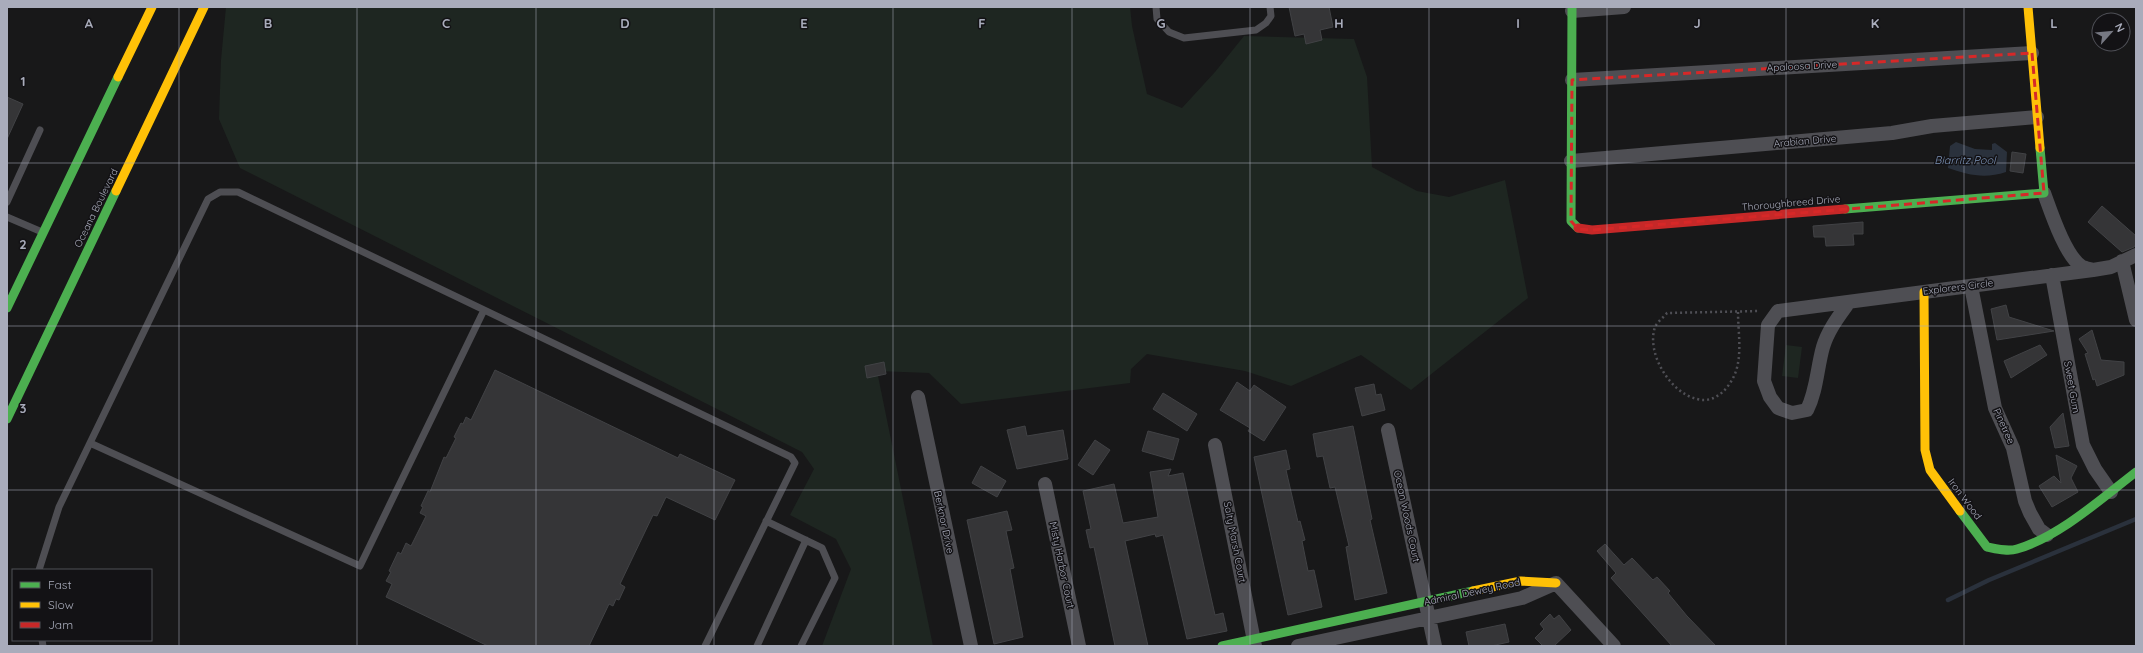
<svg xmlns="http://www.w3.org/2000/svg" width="2143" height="653" font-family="Quicksand,sans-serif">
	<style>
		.green { fill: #1e2621 }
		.water { fill: #2a313c }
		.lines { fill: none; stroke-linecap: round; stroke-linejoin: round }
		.stream { stroke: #2a313c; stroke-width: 4.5 }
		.building { fill: #353537; stroke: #414245 }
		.path { stroke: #4f4f55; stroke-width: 2.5; stroke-dasharray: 2 3; stroke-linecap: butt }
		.lane { stroke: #4e4e53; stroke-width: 7 }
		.street { stroke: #4e4e53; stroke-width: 14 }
		.fast { stroke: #4caf50; stroke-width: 9 }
		.slow { stroke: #ffc107; stroke-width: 9 }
		.jam { stroke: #c62828; stroke-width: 9 }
		.marked { fill: none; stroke: #d62828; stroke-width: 3; stroke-dasharray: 8 5; stroke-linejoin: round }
		.grid { fill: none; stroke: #a9acbb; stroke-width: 1; stroke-opacity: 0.55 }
		.labels { text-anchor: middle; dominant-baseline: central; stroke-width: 3; stroke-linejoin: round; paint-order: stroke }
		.street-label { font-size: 10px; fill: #a9acbb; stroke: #131215 }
		.water-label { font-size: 11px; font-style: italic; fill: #7d94b8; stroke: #131215 }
		.grid-label { font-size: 13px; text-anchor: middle; font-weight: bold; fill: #a9acbb; stroke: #131215; stroke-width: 3; stroke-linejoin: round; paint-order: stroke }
	</style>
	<rect width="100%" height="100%" fill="#181819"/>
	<!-- green -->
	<path class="green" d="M226,7H1130L1132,26L1147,94L1182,108L1215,72L1244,36L1354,39L1367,77L1372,167L1417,191L1449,197L1505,180L1528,298L1411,390L1361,355L1291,386L1245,371L1147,354L1131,369L1130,383L961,404L929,373L877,371L933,646H822L851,569L836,539L790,515L814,469L802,452L240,168L219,119L221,60Z
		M1786,345L1802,347L1798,378L1782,376Z"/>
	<!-- water -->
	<path class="water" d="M1956,142L1975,149L1992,150V144L1995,143L2007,152L2006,172C1985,179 1968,175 1948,168L1950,146Z"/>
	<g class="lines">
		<!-- stream -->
		<path class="stream" d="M1948,600L1989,580L2136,519"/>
	</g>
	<!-- building -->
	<path class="building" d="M1289,7H1329L1333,27L1320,30L1322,40L1306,44L1304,34L1295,36Z
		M7,97L23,104L7,139Z
		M2012,152L2026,154L2023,173L2010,171Z
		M2102,206L2136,236V244L2134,247L2122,252L2088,222Z
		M1863,222V234H1853L1854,245L1826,246L1825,237H1814L1813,226Z
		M2006,305L2009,317L2054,331L1997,340L1991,309Z
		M2092,330L2101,360L2124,362V375L2097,386L2095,379L2093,380L2085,354L2088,353L2079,339Z
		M2040,345L2047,355L2011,378L2004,361Z
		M884,362L886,374L867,378L865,366Z
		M495,370L678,458L680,454L735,480L715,520L666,497L657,516L653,515L620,584L625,587L619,600L616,599L613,606L609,604L589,646H488L386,597L392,584L386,581L391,572L389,571L398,552L401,554L406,543L411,546L426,516L420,513L423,507L421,506L428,491L430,492L444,457L446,458L456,438L454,437L461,423L463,424L466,417L471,420Z
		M1237,382L1250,391L1254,385L1286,407L1264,441L1248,431L1250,428L1220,410Z
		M1374,384L1376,395L1381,394L1385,410L1362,416L1355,388Z
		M1163,393L1197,414L1187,431L1153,409Z
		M2063,413L2069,446L2055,448L2050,427Z
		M1025,426L1027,436L1063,430L1068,459L1017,469L1007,430Z
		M1353,426L1372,519L1370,520L1387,593L1355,600L1346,547L1349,546L1335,487L1330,488L1323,456L1317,457L1313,434Z
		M1148,431L1179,439L1173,460L1142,451Z
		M1095,440L1110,450L1093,475L1078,465Z
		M1286,450L1290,469L1286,470L1298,522L1300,521L1305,540L1302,541L1308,571L1314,570L1322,607L1288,615L1254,457Z
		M2056,455L2077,466L2071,478L2078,492L2052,507L2039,486L2054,476L2061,483Z
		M981,466L1006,481L997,497L972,483Z
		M1171,469L1168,476L1183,473L1215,615L1223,613L1227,631L1187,639L1163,535L1156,537L1155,534L1125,541L1148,646H1115L1094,547L1090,548L1086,530L1091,529L1083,491L1114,484L1123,523L1158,517L1150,472Z
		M1007,511L1012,530L1006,531L1014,568L1010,569L1023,637L994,644L967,520Z
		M1605,544L1624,565L1632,558L1653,580L1657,577L1670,591L1668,593L1687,616L1716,646H1672L1611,578L1616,573L1597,551Z
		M1550,614L1554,619L1559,615L1571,630L1554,646H1543L1535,638L1544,629L1540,624Z
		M1505,624L1509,642L1491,646H1469L1466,632Z"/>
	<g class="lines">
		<!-- path -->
		<path class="path" d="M1738,312C1738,328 1741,347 1738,363C1735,382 1718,405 1697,399C1670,393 1646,353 1655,327C1657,322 1664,317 1667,313L1760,311"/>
		<!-- lane -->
		<path class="lane" d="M1156,7L1157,19L1169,32L1184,38L1256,30L1266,23L1271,16L1270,7
			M7,202L40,130
			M7,217L42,232
			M90,443L360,566L484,310
			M766,521L822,548L835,578L801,646
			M39,570L59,507L208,199L220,192H238L791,457L795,463L705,646
			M42,640L43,646
			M757,646L806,540"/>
		<!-- street -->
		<path class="street" d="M1572,11L1624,7
			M1572,80L2032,53
			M1571,161L1892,133L1932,126L2037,117
			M2044,193C2051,212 2065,255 2081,266C2084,268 2090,269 2093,270
			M2122,261L2136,320
			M2052,275L2083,445L2095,469L2111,492
			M1971,286L1995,408L2013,448L2025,501L2030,513L2039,529L2047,535
			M1849,302C1839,316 1828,330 1823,347C1817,368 1817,390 1807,410L1792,413L1778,408L1770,397L1764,381L1768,325L1778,311L2093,270L2111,267L2136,255
			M918,397L971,646
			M1388,430L1435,646
			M1215,445L1255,646
			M1045,484L1079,646
			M1298,646L1522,598L1556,583L1614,646"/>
		<!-- fast -->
		<path class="fast" d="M1572,7L1571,221L1578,228
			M1845,209L2044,193L2040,148
			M7,308L118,77
			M7,419L116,191
			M1960,511L1987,547C1997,549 2008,552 2017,549C2059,537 2102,498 2136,472
			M1222,646L1473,591"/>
		<!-- slow -->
		<path class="slow" d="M2028,7L2040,148
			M118,77L152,7
			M116,191L204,7
			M1924,292L1925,450L1930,470L1960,511
			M1473,591L1521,581L1556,583"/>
		<!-- jam -->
		<path class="jam" d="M1578,228L1592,230L1845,209"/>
	</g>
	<!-- marked area -->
	<path class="marked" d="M2032,53L2044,193L1592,230L1578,229L1571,221L1572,80Z"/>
	<!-- grid -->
	<path class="grid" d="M179,7V646M357,7V646M536,7V646M714,7V646M893,7V646M1072,7V646M1250,7V646M1429,7V646M1607,7V646M1786,7V646M1964,7V646M7,163H2136M7,326H2136M7,490H2136"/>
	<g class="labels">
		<!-- street labels -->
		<g class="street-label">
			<text transform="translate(1802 66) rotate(-3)">Apaloosa Drive</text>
			<text transform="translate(1805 141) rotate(-5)">Arabian Drive</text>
			<text transform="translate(1791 203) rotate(-5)">Thoroughbreed Drive</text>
			<text transform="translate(96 208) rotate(-64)">Oceana Boulevard</text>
			<text transform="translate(1958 287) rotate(-7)">Explorers Circle</text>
			<text transform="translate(2072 387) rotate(80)">Sweet Gum</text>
			<text transform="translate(2004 426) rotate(66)">Pinetree</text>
			<text transform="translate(1965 499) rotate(53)">Iron Wood</text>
			<text transform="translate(1407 516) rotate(78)">Ocean Woods Court</text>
			<text transform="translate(944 522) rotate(78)">Berknor Drive</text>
			<text transform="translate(1235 542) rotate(79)">Salty Marsh Court</text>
			<text transform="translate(1062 565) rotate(78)">Misty Harbor Court</text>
			<text transform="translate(1472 592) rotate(-12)">Admiral Dewey Road</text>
		</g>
		<!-- water labels -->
		<g class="water-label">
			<text x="1965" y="160">Biarritz Pool</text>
		</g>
	</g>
	<g class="grid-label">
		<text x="89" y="28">A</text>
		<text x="268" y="28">B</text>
		<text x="446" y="28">C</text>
		<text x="625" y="28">D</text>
		<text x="804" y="28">E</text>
		<text x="982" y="28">F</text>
		<text x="1161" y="28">G</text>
		<text x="1339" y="28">H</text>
		<text x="1518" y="28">I</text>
		<text x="1697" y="28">J</text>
		<text x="1875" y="28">K</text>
		<text x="2054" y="28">L</text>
		<text x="23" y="86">1</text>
		<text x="23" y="249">2</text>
		<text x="23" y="413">3</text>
	</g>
	<!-- border -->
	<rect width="2143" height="653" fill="none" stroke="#a9acbb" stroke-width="16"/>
	<!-- legend -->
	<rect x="12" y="569" width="140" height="72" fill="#131215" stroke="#4f5057"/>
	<rect x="20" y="582" width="20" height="6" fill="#4caf50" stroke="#4f5057"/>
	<text x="48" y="589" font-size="12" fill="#a9acbb">Fast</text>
	<rect x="20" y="602" width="20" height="6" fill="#ffc107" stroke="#4f5057"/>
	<text x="48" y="609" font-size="12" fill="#a9acbb">Slow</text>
	<rect x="20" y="622" width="20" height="6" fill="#c62828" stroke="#4f5057"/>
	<text x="48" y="629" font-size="12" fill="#a9acbb">Jam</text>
	<!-- north arrow -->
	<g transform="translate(2111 32) rotate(63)"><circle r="19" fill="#131215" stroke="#4f5057"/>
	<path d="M0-3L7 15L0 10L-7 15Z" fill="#767882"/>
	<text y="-6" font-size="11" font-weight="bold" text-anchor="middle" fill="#a9acbb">N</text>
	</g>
</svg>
